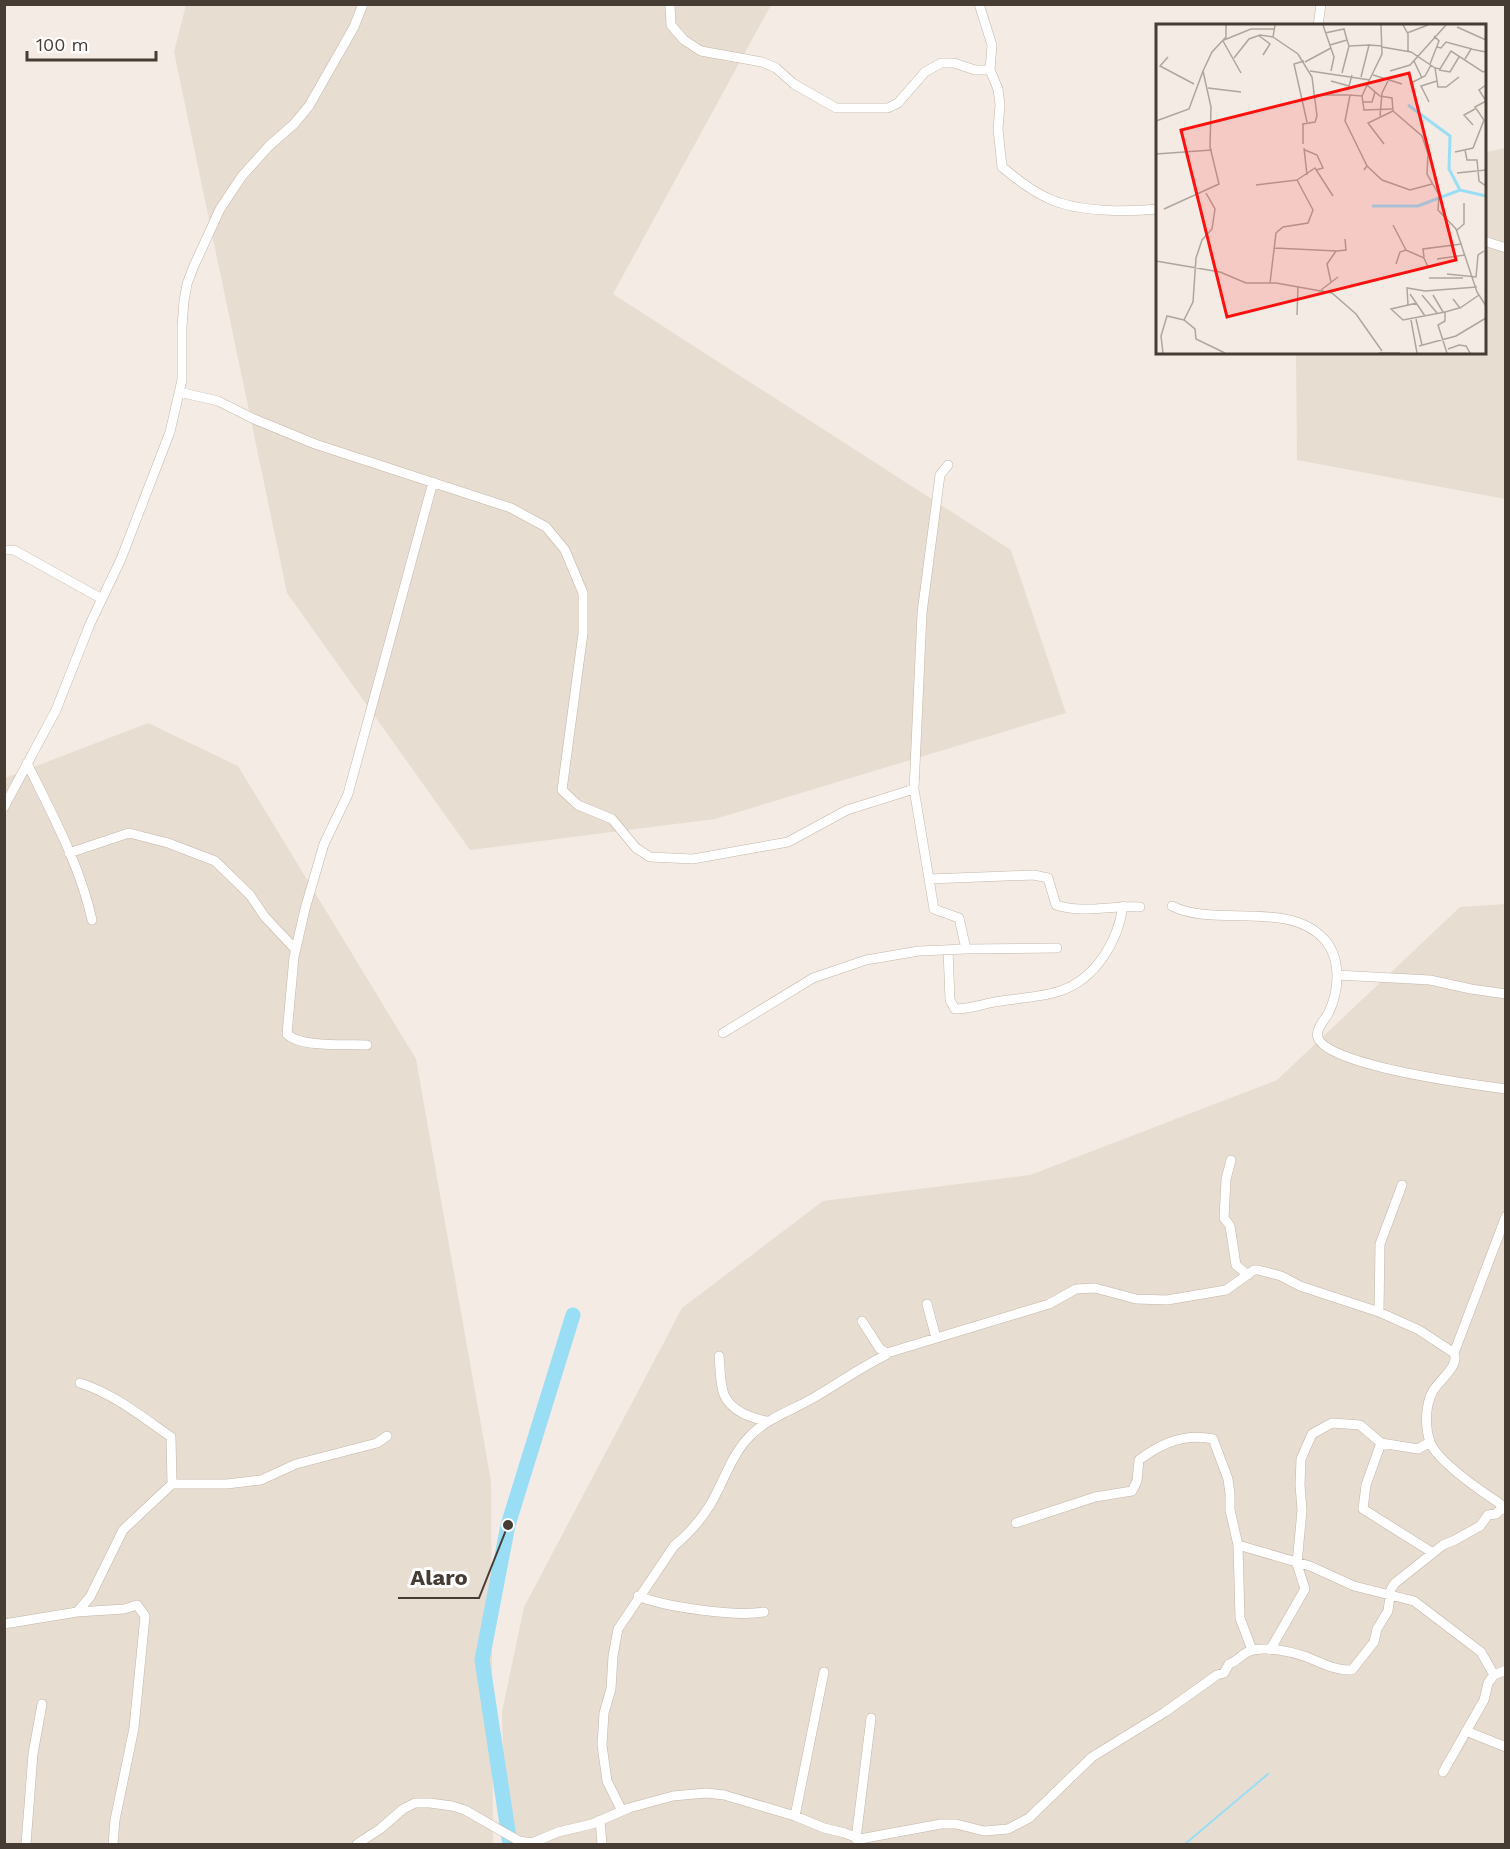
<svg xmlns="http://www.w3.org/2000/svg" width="1510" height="1849" font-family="'Work Sans',sans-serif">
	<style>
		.residential { fill: #e8ddd1 }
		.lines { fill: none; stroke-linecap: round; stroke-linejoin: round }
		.stream { stroke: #9adef6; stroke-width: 2 }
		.river { stroke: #9adef6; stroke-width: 15 }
		.minor-casing { stroke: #c3b6a8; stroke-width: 10 }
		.minor { stroke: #fff; stroke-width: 9 }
		.inset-river { fill: none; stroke: #9adef6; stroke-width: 3 }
		.inset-road { fill: none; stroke: #aea69d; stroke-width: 1.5 }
		.view { fill: #ff100f; fill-opacity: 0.15; stroke: #ff100f; stroke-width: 3 }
		.inset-edge { fill: none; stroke: #463c33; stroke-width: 3 }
		.leader { fill: none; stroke: #463c33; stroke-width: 2 }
		.callout-dot { fill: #463c33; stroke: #fff; stroke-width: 2 }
		.callout-label { font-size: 22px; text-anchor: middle; font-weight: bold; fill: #463c33; stroke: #fff; stroke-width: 6; stroke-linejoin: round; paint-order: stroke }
	</style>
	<rect width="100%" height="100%" fill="#f4ece4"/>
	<!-- residential -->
	<path class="residential" d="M186,5H771L613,294L1011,550L1066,713L715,819L470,850L287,593L174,52Z
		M1505,148V499L1297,460L1296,353L1484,352L1485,152Z
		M148,723L238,766L416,1059L491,1481L493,1844H5V778Z
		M1505,904V1844H505L502,1712L524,1607L682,1308L823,1201L1030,1175L1277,1080L1460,907Z"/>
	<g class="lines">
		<!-- stream -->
		<path class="stream" d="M1185,1844L1268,1774"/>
		<!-- river -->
		<path class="river" d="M510,1844L482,1660L508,1525L573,1315"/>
		<defs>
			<path id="minor" d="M670,4L671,25L684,40L701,51L762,62L776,68L794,84L836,108H888L898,103L925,72L941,63H954L975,70H990
				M979,4L992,45L990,70L998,89L1000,105L998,129L1002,167C1018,180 1033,192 1052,200C1080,212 1127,212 1158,209
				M1318,26L1321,4
				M1484,241L1506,248
				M179,392L218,401L254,419L315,444L511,508L546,527L565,550L583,593V633L562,790L578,805L612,819L636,848L650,857L693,859L788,842L847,810L914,789L922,613L940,475L948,465
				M4,550H14L102,599
				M27,763C52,814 80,865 92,920
				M4,807L56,710L90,624L121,559L170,432L182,380V327L184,301L187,284L193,268L220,209L242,176L269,146L294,124L309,106L354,27L363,4
				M69,853L129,833L168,843L215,861L250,895L265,917L296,950
				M929,879L1034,875L1048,878L1056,905C1083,914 1113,905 1140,907
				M1172,906C1215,928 1289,899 1325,940C1342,960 1339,992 1328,1014C1324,1020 1315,1030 1318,1038C1329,1066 1475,1085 1506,1089
				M966,949L1057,948
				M948,950L950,1000L955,1009C971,1009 985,1003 1001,1001C1020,998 1042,997 1060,991C1096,979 1118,941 1123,906
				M1337,975L1430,980L1471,989L1506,994
				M723,1033L813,978L866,960L919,951L966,949L959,918L934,909L914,789
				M367,1045C348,1044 301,1048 287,1034L294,957L305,909L324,844L348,794L433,482
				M1231,1160L1226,1179L1224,1218L1230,1226L1236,1265L1248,1275
				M927,1304L936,1338
				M1379,1312L1380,1244L1402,1185
				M862,1321L880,1349L887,1353L1049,1304L1076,1289L1095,1288L1136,1299L1167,1300L1226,1290L1254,1270H1258L1281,1276L1300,1286L1379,1312L1419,1330L1454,1353C1460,1366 1439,1380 1433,1391C1425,1405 1425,1427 1430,1442C1437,1461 1481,1491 1499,1503L1503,1507
				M1454,1353L1506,1216
				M719,1356C722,1383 717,1400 744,1414C752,1417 758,1420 767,1421
				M1381,1443L1366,1485L1363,1509L1433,1553
				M172,1484H227L261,1480L296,1464L377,1443L387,1436
				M1016,1523L1095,1497L1132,1491L1137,1481L1139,1460C1161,1443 1186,1433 1213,1439L1228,1479L1230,1494V1510L1238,1545L1240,1618L1252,1650
				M1238,1545L1310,1566L1354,1586L1414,1601L1481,1652L1494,1675
				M638,1596C665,1607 736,1617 764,1612
				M77,1612L124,1609L137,1605L145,1616L134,1728L115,1820L113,1844
				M4,1624L77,1612L90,1597L123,1530L172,1484L171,1437C141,1416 114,1394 80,1383
				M1270,1650L1305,1589L1297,1564L1302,1510L1300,1485L1301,1459L1312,1434L1332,1423L1360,1425L1381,1443L1418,1449L1430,1442
				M1466,1731L1506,1747
				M1443,1772L1484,1700L1488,1683L1494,1675L1506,1670
				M622,1811L607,1781L602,1745L604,1713L611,1689L613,1656L618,1629L674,1546C687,1535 701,1520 710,1505C724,1482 730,1457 749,1437C767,1418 793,1410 815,1397C839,1383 861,1367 886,1355L887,1353
				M795,1816L824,1672
				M600,1820L602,1844
				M856,1839L871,1718
				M26,1844L33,1754L42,1704
				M357,1844L380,1829L403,1809L415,1803H430L452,1806L465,1810L519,1841L532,1843L558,1832L592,1824L629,1808L673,1796L706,1793L724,1795L795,1816L824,1828L845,1833L860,1839L941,1824H956L984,1831L1008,1829L1029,1818L1092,1757L1165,1712L1217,1675L1224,1673L1229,1664C1238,1661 1243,1652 1253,1650C1268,1647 1289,1651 1304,1656C1320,1662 1335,1671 1352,1670L1374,1642L1377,1629L1388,1611L1391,1589L1395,1583L1443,1545L1455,1540L1480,1526L1488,1515L1496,1514L1503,1507L1506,1510"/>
		</defs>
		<!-- minor casing -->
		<use href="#minor" class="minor-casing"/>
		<!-- minor -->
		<use href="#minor" class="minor"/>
	</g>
	<!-- overview -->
	<g transform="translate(1156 24)">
		<rect width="330" height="330" fill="#f4ece4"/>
		<path class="inset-river" d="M252,81L294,112L293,145L304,166M216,182H262L304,166L330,172"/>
		<path class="inset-road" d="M119,1L117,13L142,30L156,53L161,92L159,98L147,100V120M167,1L178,33L175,47M225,1L226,30L211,61L224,72L236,74L237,87L266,112L272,130L271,150L283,171L282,186L300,205L321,268L330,282M247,1L252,10V27M301,3L330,16M169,9L188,5L191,16M251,9L272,1M102,11L114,20L107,31M68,16L95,5H118M67,17L85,49M174,21L191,16L193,22L214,21M226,23L255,28L279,44M281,23L285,24L290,18L316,25M12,33L4,42L38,60M78,34L93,15L104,11L117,13M309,35L315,25L330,28M148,37L138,40L151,98M258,37L266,54M149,38L175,24M274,40L283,17L278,12M279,44L284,45L295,27L327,48L330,47M279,44L282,63H290L303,53M283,46L294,48L303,33M154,47L214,56M234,47L254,41L290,1M186,49L193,22M217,51L246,60M205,53L213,21L226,22M175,57L193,62L196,51M257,58L269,52L275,41M330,61L323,66L330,77M52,64L85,68M160,71H193M206,72L208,86L236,85M207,78H216L219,68M273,78L265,62L281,57M224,92L226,69L232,57M0,97L33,85L47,47M317,101L308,91L319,85M228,120L212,99L237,87M148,124L151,151M149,126L161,131L167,144L160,146M309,126L311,136H321L323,157L330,162M299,128L317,124L328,96L319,83L330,77M0,130L56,126M211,142L226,156L254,166L276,160M208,146L211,142L189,97L194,71L206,72L211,61M301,149L330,146M141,156L159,144L177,172M100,161L141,156L157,186L152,199L127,203L120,209L114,259M8,185L63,160L54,123L55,83L47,47L56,28L70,13V1M237,201L250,226M301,206L308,200V179M118,224L181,227L190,226L189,215M268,233L267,225L306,220M281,235L309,231M0,237L64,248L90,259H120L176,269L200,290L226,327M240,240L244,228L250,226L268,234L272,243M291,250L320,253L322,231L328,227M273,254H307M175,258L171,240L180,227M165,266L182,253M254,270L269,292M266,271L281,289M277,271L287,288M297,275L304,284L323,271M261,279L235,285L247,296L289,288M252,281L251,264L269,267L321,263M141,291L142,262M260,295L266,321M28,296L37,278L40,234L46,216L56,205L59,185L50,169M255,296L261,329M263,322L300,312L330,294M292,325L303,321L310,322L314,329M7,329L5,312L11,292L28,296L39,305L40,315L69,329M223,329H244M291,329L282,301L289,297V288L303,284"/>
		<path class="view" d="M253,49L300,236L71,293L25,106Z"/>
		<rect width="330" height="330" class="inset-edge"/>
	</g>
	<!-- callouts -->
	<path class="leader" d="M508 1525L479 1598H398"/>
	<circle class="callout-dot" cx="508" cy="1525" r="6"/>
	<g class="callout-label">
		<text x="439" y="1585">Alaro</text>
	</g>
	<!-- border -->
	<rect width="1510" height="1849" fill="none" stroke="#463c33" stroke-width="12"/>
	<!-- scale -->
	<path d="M27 51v9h129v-9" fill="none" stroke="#463c33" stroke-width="3"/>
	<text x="36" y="51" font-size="18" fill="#463c33" stroke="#ffffff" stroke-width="4.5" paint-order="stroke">100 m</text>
</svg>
